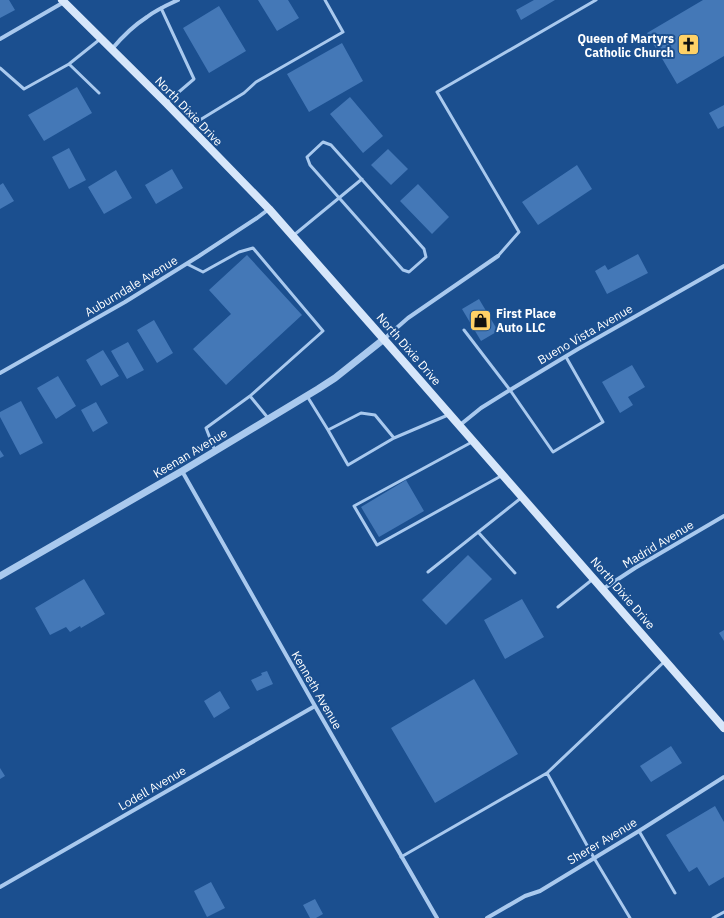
<svg xmlns="http://www.w3.org/2000/svg" width="724" height="918" font-family="'IBM Plex Sans',sans-serif">
	<style>
		.building { fill: #4478b7 }
		.lines { fill: none; stroke-linecap: round; stroke-linejoin: round }
		.service { stroke: #a9c9ee; stroke-width: 3 }
		.minor { stroke: #a9c9ee; stroke-width: 4 }
		.tertiary { stroke: #a9c9ee; stroke-width: 7 }
		.secondary { stroke: #d6e6fa; stroke-width: 8 }
		.labels { text-anchor: middle; dominant-baseline: central; stroke-width: 4; stroke-linejoin: round; paint-order: stroke }
		.poi-label { font-size: 12px; font-weight: bold; fill: #fff; stroke: #1b4f8f; text-anchor: end }
		.street-label { font-size: 12px; fill: #fff; stroke: #1b4f8f }
	</style>
	<rect width="100%" height="100%" fill="#1b4f8f"/>
	<!-- building -->
	<path class="building" d="M0,0H9L15,10L0,18Z
		M258,0H288L299,18L277,31Z
		M534,0H555L521,20L516,10Z
		M703,0H724V56L677,84L647,33Z
		M219,6L246,51L209,73L183,28Z
		M342,43L363,81L309,112L287,74Z
		M77,87L92,113L44,141L28,115Z
		M350,97L383,136L363,153L330,114Z
		M724,105V126L718,129L709,113Z
		M69,148L86,180L69,189L52,157Z
		M388,149L408,169L391,185L371,165Z
		M577,165L592,189L538,225L522,202Z
		M172,169L183,188L156,204L145,185Z
		M116,170L132,198L104,214L88,187Z
		M3,183L14,201L0,209V185Z
		M418,184L449,217L432,234L400,201Z
		M638,254L648,273L607,294L595,271L605,265L608,270Z
		M247,255L302,315L226,385L193,349L231,314L209,290Z
		M479,299L498,331L481,341L462,309Z
		M154,320L173,353L157,363L137,330Z
		M128,342L144,370L127,379L111,351Z
		M103,350L119,376L101,386L86,360Z
		M632,365L645,387L628,397L633,405L620,413L602,382Z
		M58,376L76,406L56,419L37,388Z
		M21,401L43,443L20,455L0,417V412Z
		M96,402L108,423L93,432L81,410Z
		M0,450L4,456L0,458Z
		M406,480L424,511L379,537L361,507Z
		M468,555L492,579L446,625L422,600Z
		M84,579L105,614L81,628L80,626L70,632L66,627L50,635L35,608Z
		M522,599L544,637L505,659L484,620Z
		M724,630V641L719,633Z
		M267,671L273,684L257,691L251,680L262,675L261,673Z
		M474,679L518,754L435,803L391,728Z
		M220,691L230,708L214,718L204,701Z
		M671,746L682,763L651,782L640,766Z
		M0,768L5,776L0,779Z
		M715,806L724,822V877L709,886L697,867L689,872L666,835Z
		M211,882L225,908L207,917L194,891Z
		M315,899L323,914L316,918H310L303,905Z"/>
	<g class="lines">
		<!-- service -->
		<path class="service" d="M161,8L194,79L166,103
			M69,64L99,93
			M0,68L24,89L69,64L99,40
			M190,126L244,93L256,82L343,32L325,0
			M323,142L331,145L424,249L426,257L409,272L403,270L310,165L307,157Z
			M294,235L362,179
			M498,256L519,232L437,92L596,0
			M187,264L203,272L239,252L253,248L323,331L250,396L268,418
			M464,330L510,390L553,452L603,422L566,357
			M307,396L328,430L361,413L375,415L394,438
			M328,430L348,465L394,438L448,415
			M472,442L354,506L377,545L501,476
			M215,451L206,428L250,396
			M478,532L515,573
			M428,572L521,498
			M558,607L593,579
			M639,831L675,893
			M401,857L547,773
			M630,918L594,858L547,773L664,662
			M713,918L724,912"/>
		<!-- minor -->
		<path class="minor" d="M0,39L64,2
			M112,49C122,37 133,26 147,17C156,10 167,5 178,0
			M384,339L408,318L498,256
			M0,373L125,302L199,256L257,218L269,209
			M460,425L481,408L510,390L578,349L724,266
			M182,471L315,706L437,918
			M603,589L635,568L724,516
			M0,887L315,706
			M487,918L525,896L540,891L639,831L724,777"/>
		<!-- tertiary -->
		<path class="tertiary" d="M0,576L182,471L318,389L335,378L384,339"/>
		<!-- secondary -->
		<path class="secondary" d="M62,0L166,103L269,209L403,361L724,728"/>
	</g>
	<!-- icons -->
	<defs>
		<symbol id="church-square" viewBox="-11 -11 22 22"><rect x="-9" y="-9" width="18" height="18" rx="4" fill="#ffd166" stroke="#1b4f8f"/><path d="M-1.2-6h2.4v3.5h3.3v2.4h-3.3V6h-2.4V-.1h-3.3v-2.4h3.3Z" fill="#111"/></symbol>
		<symbol id="shop-square" viewBox="-11 -11 22 22"><rect x="-9" y="-9" width="18" height="18" rx="4" fill="#ffd166" stroke="#1b4f8f"/><path d="M-5-2.5h2.3a2.7 3.5 0 0 1 5.4 0H5L5.5 6h-11ZM-1.5-2.5h3a1.5 2.3 0 0 0-3 0Z" fill="#111"/></symbol>
	</defs>
	<g fill-rule="evenodd">
		<use href="#church-square" x="676" y="32" width="25" height="25"/>
		<use href="#shop-square" x="468" y="308" width="25" height="25"/>
	</g>
	<g class="labels">
		<!-- poi labels -->
		<g class="poi-label">
			<text x="674" y="38">Queen of Martyrs<tspan x="674" dy="14">Catholic Church</tspan></text>
			<text x="496" y="313" text-anchor="start">First Place<tspan x="496" dy="14">Auto LLC</tspan></text>
		</g>
		<!-- street labels -->
		<g class="street-label">
			<text transform="translate(189 111) rotate(46)">North Dixie Drive</text>
			<text transform="translate(131 286) rotate(-31)">Auburndale Avenue</text>
			<text transform="translate(585 334) rotate(-30)">Bueno Vista Avenue</text>
			<text transform="translate(409 349) rotate(49)">North Dixie Drive</text>
			<text transform="translate(190 453) rotate(-31)">Keenan Avenue</text>
			<text transform="translate(658 544) rotate(-31)">Madrid Avenue</text>
			<text transform="translate(623 593) rotate(49)">North Dixie Drive</text>
			<text transform="translate(317 690) rotate(60)">Kenneth Avenue</text>
			<text transform="translate(152 788) rotate(-30)">Lodell Avenue</text>
			<text transform="translate(602 841) rotate(-31)">Sherer Avenue</text>
		</g>
	</g>
</svg>
